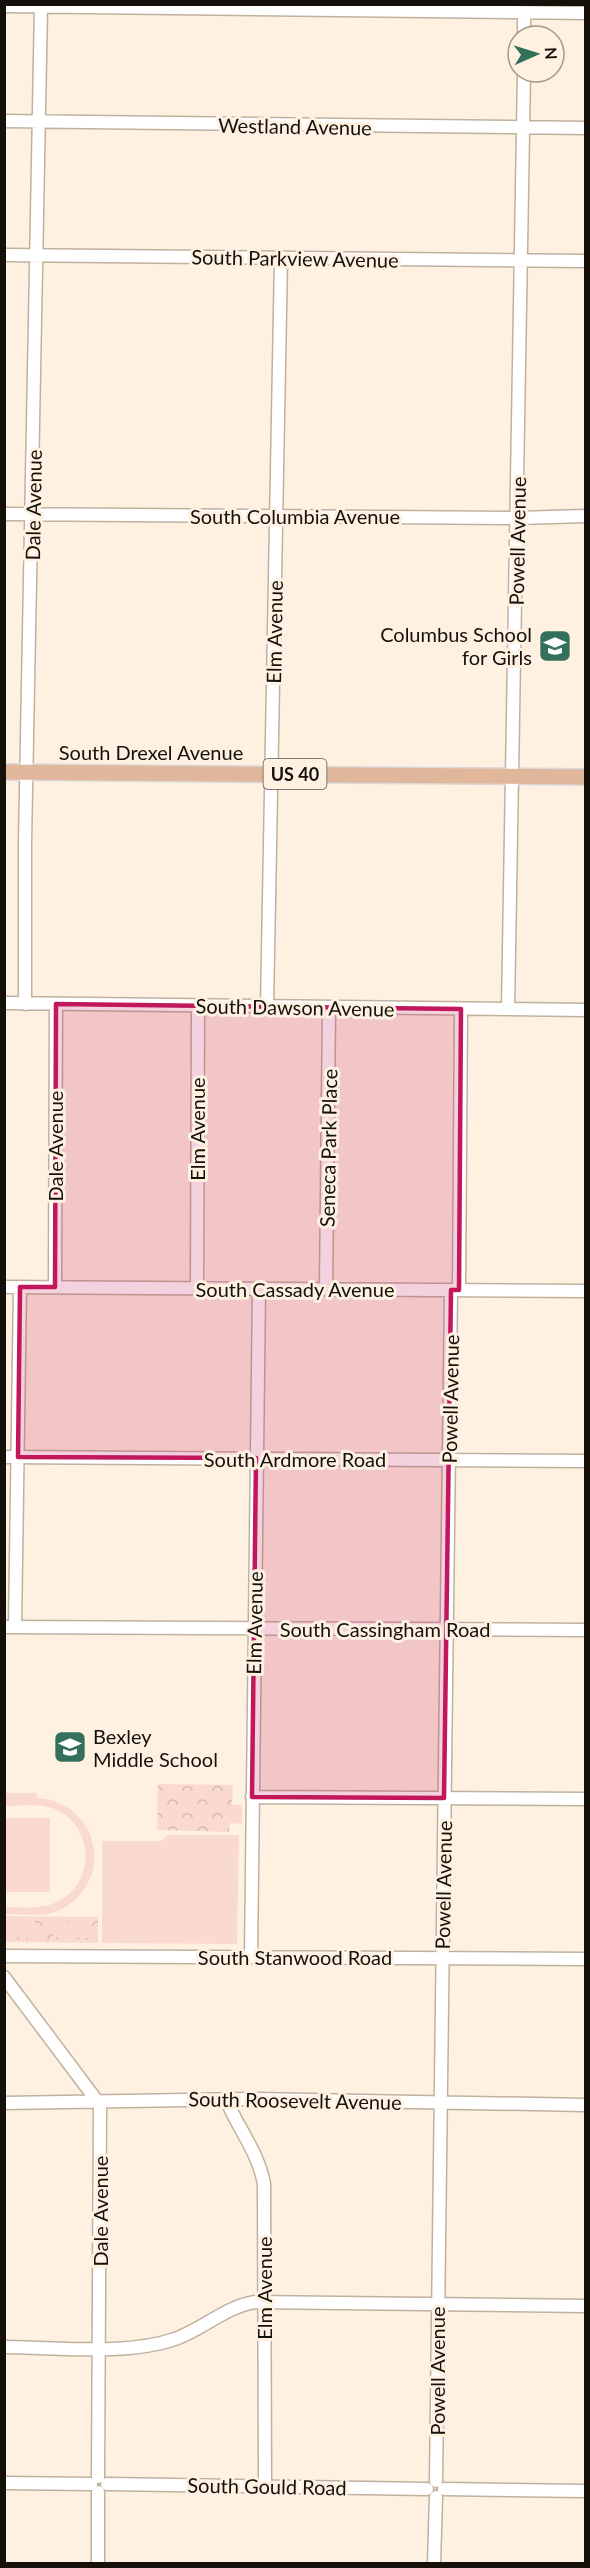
<svg xmlns="http://www.w3.org/2000/svg" width="590" height="2568" font-family="Lato,sans-serif">
	<style>
		.park { fill: url(#park-crowns) }
		.garden { fill: #fad9d0 }
		.lines { fill: none; stroke-linecap: round; stroke-linejoin: round }
		.minor-casing { stroke: #c0b19f; stroke-width: 15 }
		.major-casing { stroke: #dad9d8; stroke-width: 18 }
		.minor { stroke: #fff; stroke-width: 12 }
		.major { stroke: #e0b79b; stroke-width: 15 }
		.marked { fill: #c2185b; fill-opacity: 0.2; stroke: #c2185b; stroke-width: 4.5; stroke-linejoin: round }
		.labels { text-anchor: middle; dominant-baseline: central; stroke-width: 6; stroke-linejoin: round; paint-order: stroke }
		.shield { fill: #fef1e2; stroke: #5b544a; stroke-width: 1.5 }
		.shield-label { font-size: 18px; font-weight: bold; fill: #151009 }
		.street-label { font-size: 20px; fill: #151009; stroke: #fef1e2 }
		.poi-label { font-size: 20px; fill: #151009; stroke: #fef1e2; text-anchor: end }
	</style>
	<defs>
		<pattern id="park-crowns" width="20" height="18" patternUnits="userSpaceOnUse" patternTransform="scale(1.5)"><rect width="20" height="18" fill="#fad9d0"/><path d="M2 6a3 3 0 1 1 6 0M12 15a3 3 0 1 1 6 0" fill="none" stroke="#d5b9b1"/></pattern>
	</defs>
	<rect width="100%" height="100%" fill="#fef1e2"/>
	<!-- park -->
	<path class="park" d="M158,1784L233,1785L232,1805H242V1824L230,1823L229,1832L157,1830Z
		M5,1916L98,1917V1943L5,1942Z"/>
	<!-- garden -->
	<path class="garden" d="M5,1793H37V1798C99,1802 117,1881 60,1910C44,1918 22,1914 5,1914V1907C22,1907 43,1910 59,1901C97,1881 93,1825 55,1809C39,1803 21,1806 5,1806Z
		M5,1818H50V1892H5Z
		M167,1835H239L237,1944L102,1943V1841H161Z
		M5,1921L35,1922V1938L5,1937Z
		M54,1921L89,1922L88,1938L53,1937Z"/>
	<g class="lines">
		<defs>
			<path id="minor" d="M4,6L586,13
				M524,36V12
				M4,121L586,128
				M4,255L586,261
				M4,514L517,518L586,516
				M4,1003L586,1010
				M25,1004V842L41,6
				M267,1006L281,257
				M508,1009L524,72
				M4,1287L586,1291
				M55,1287L56,1004
				M197,1288L198,1005
				M326,1289L329,1007
				M459,1290L461,1009
				M4,1457L586,1461
				M4,1627L586,1630
				M15,1627L20,1287
				M252,1797L586,1799
				M4,1956L586,1959
				M251,1957L259,1288
				M4,1977L100,2105L98,2477
				M226,2099C238,2129 258,2151 264,2184L265,2485
				M4,2103L247,2099L586,2105
				M4,2347C57,2347 125,2356 175,2339C203,2329 227,2306 255,2302L586,2306
				M436,2481L451,1290
				M4,2483L91,2484
				M107,2484L427,2489
				M444,2489L586,2491
				M98,2564V2492
				M434,2564L436,2497"/>
			<path id="major" d="M4,772L586,777"/>
		</defs>
		<!-- minor casing -->
		<use href="#minor" class="minor-casing"/>
		<!-- major casing -->
		<use href="#major" class="major-casing"/>
		<!-- minor -->
		<use href="#minor" class="minor"/>
		<!-- major -->
		<use href="#major" class="major"/>
	</g>
	<!-- marked area -->
	<path class="marked" d="M56,1004L461,1009L459,1290H451L444,1798L252,1797L256,1458L18,1457L20,1287H55Z"/>
	<!-- icons -->
	<defs>
		<symbol id="school-square" viewBox="-11 -11 22 22"><rect x="-9" y="-9" width="18" height="18" rx="4" fill="#34705b" stroke="#fef1e2"/><path d="M0-5L7-2L0 1L-7-2ZM-4 1L0 2.5L4 1V4Q0 6-4 4Z" fill="#fff"/></symbol>
	</defs>
	<g fill-rule="evenodd">
		<use href="#school-square" x="536" y="627" width="38" height="38"/>
		<use href="#school-square" x="51" y="1728" width="38" height="38"/>
	</g>
	<g class="labels">
		<!-- shield labels -->
		<rect class="shield" x="263.5" y="759" width="63" height="30" rx="4.5"/>
		<g class="shield-label">
			<text x="295" y="774">US 40</text>
		</g>
		<!-- street labels -->
		<g class="street-label">
			<text transform="translate(295 126) rotate(1)">Westland Avenue</text>
			<text transform="translate(295 258) rotate(1)">South Parkview Avenue</text>
			<text transform="translate(33 505) rotate(-89)">Dale Avenue</text>
			<text x="295" y="516">South Columbia Avenue</text>
			<text transform="translate(517 541) rotate(-89)">Powell Avenue</text>
			<text transform="translate(274 632) rotate(-89)">Elm Avenue</text>
			<text x="151" y="752">South Drexel Avenue</text>
			<text transform="translate(295 1007) rotate(1)">South Dawson Avenue</text>
			<text transform="translate(197 1129) rotate(-90)">Elm Avenue</text>
			<text transform="translate(55 1146) rotate(-90)">Dale Avenue</text>
			<text transform="translate(328 1148) rotate(-89)">Seneca Park Place</text>
			<text x="295" y="1289">South Cassady Avenue</text>
			<text transform="translate(450 1399) rotate(-89)">Powell Avenue</text>
			<text x="295" y="1459">South Ardmore Road</text>
			<text transform="translate(254 1623) rotate(-89)">Elm Avenue</text>
			<text x="385" y="1629">South Cassingham Road</text>
			<text transform="translate(443 1885) rotate(-89)">Powell Avenue</text>
			<text x="295" y="1957">South Stanwood Road</text>
			<text transform="translate(295 2100) rotate(1)">South Roosevelt Avenue</text>
			<text transform="translate(100 2211) rotate(-90)">Dale Avenue</text>
			<text transform="translate(264 2288) rotate(-90)">Elm Avenue</text>
			<text transform="translate(437 2371) rotate(-90)">Powell Avenue</text>
			<text transform="translate(267 2486) rotate(1)">South Gould Road</text>
		</g>
		<!-- poi labels -->
		<g class="poi-label">
			<text x="532" y="634">Columbus School<tspan x="532" dy="23">for Girls</tspan></text>
			<text x="93" y="1736" text-anchor="start">Bexley<tspan x="93" dy="23">Middle School</tspan></text>
		</g>
	</g>
	<!-- border -->
	<rect width="590" height="2568" fill="none" stroke="#151009" stroke-width="12"/>
	<!-- north arrow -->
	<g transform="translate(536 54) rotate(87)"><circle r="28" fill="#fef1e2" stroke="#a1978b" stroke-width="1.5"/>
	<path d="M0-4.5L10 22L0 15L-10 22Z" fill="#34705b"/>
	<text y="-9" font-size="16" font-weight="bold" text-anchor="middle" fill="#151009">N</text>
	</g>
</svg>
